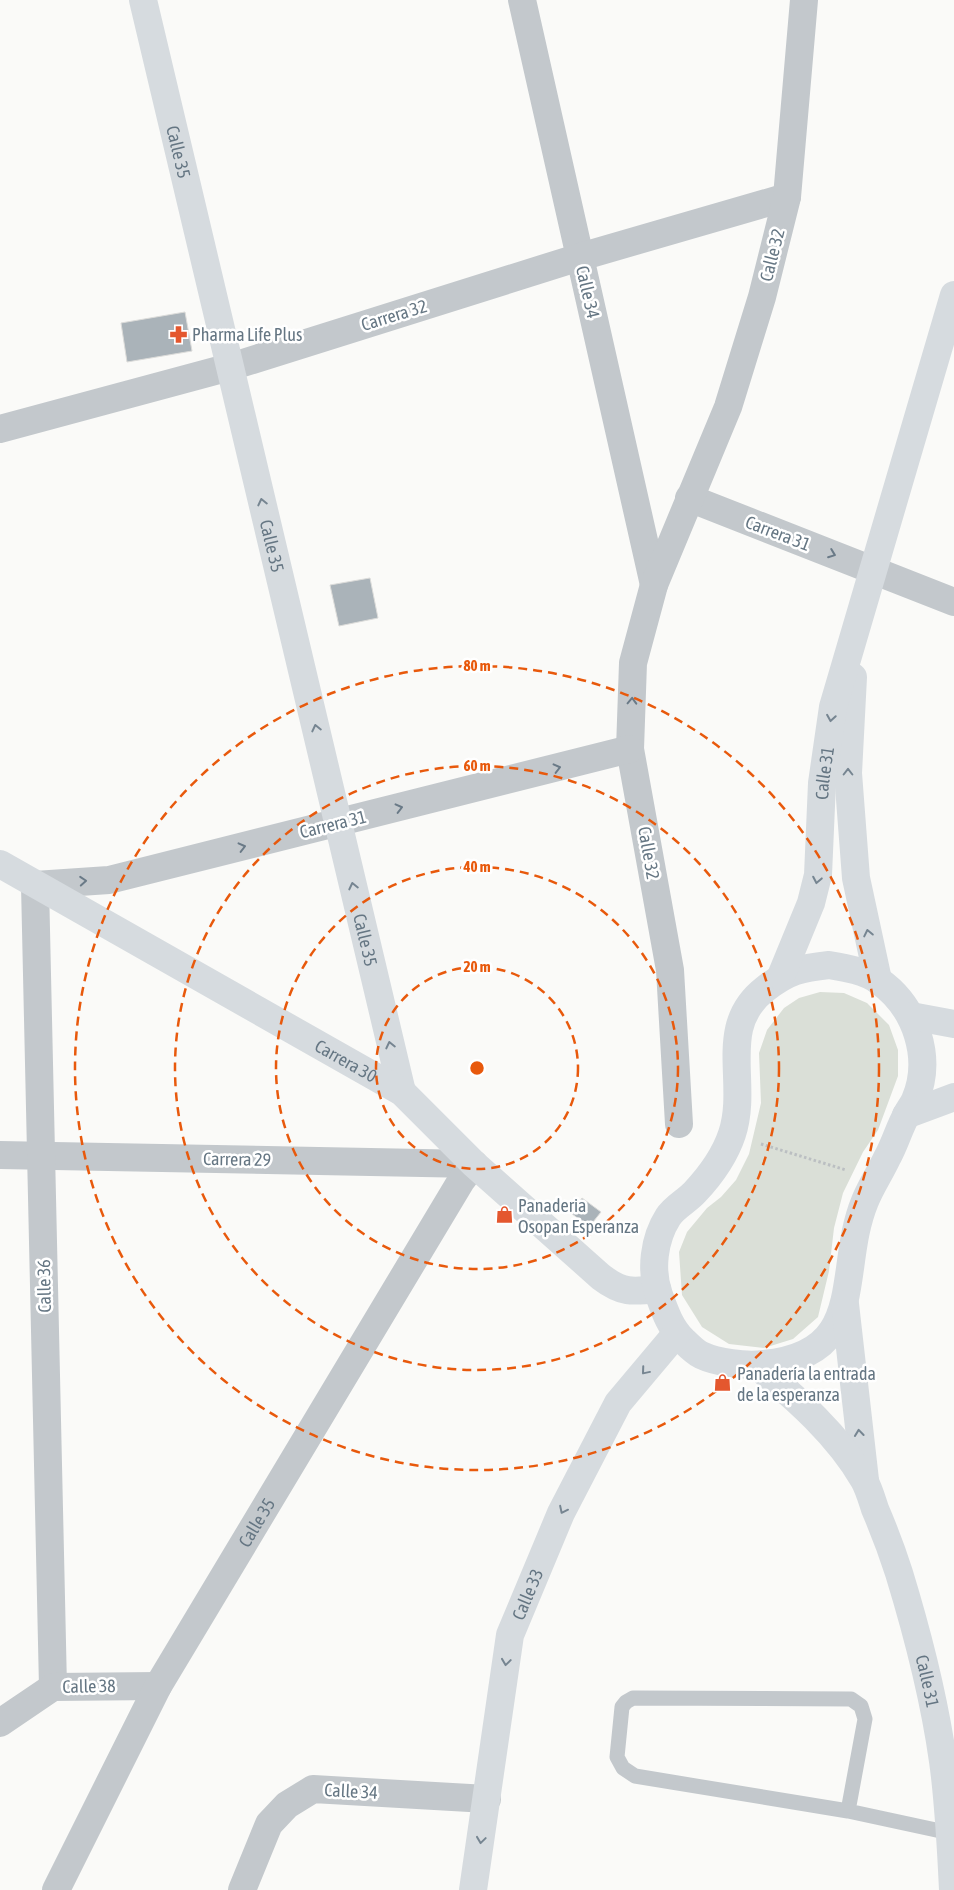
<svg xmlns="http://www.w3.org/2000/svg" width="954" height="1890" font-family="'Asap Condensed',sans-serif">
	<style>
		.green { fill: #dadfd7 }
		.building { fill: #aab3b9; stroke: #dcdcda }
		.lines { fill: none; stroke-linecap: round; stroke-linejoin: round }
		.path { stroke: #bbbfc2; stroke-width: 3; stroke-dasharray: 2.5 2.5; stroke-linecap: butt }
		.lane { stroke: #c3c8cc; stroke-width: 15 }
		.street { stroke: #c3c8cc; stroke-width: 28 }
		.secondary { stroke: #d6dbdf; stroke-width: 28 }
		.oneway { stroke: #768591 }
		.oneway2 { stroke: #6a7a87 }
		.ring { fill: none; stroke: #e8590c; stroke-width: 2.5; stroke-dasharray: 9 6 }
		.labels { text-anchor: middle; dominant-baseline: central; stroke-width: 5; stroke-linejoin: round; paint-order: stroke }
		.street-label { font-size: 18px; fill: #657683; stroke: #fff }
		.poi-label { font-size: 18px; fill: #657683; stroke: #fff; text-anchor: start }
		.centre { fill: #e8590c; stroke: #fff; stroke-width: 2.5 }
		.ring-label { font-size: 15px; text-anchor: middle; font-weight: bold; fill: #e8590c; stroke: #fff; stroke-width: 5; stroke-linejoin: round; paint-order: stroke }
	</style>
	<rect width="100%" height="100%" fill="#fafaf8"/>
	<!-- green -->
	<path class="green" d="M820,992L844,993L867,1003L889,1025L898,1050V1076L878,1130L863,1152L843,1193L834,1228L829,1271L818,1317L793,1339L764,1348L729,1344L702,1327L682,1295L679,1252L687,1232L707,1208L721,1197L736,1180L749,1154L761,1103L759,1053L767,1030L784,1008L799,998Z"/>
	<!-- building -->
	<path class="building" d="M185,312L192,351L127,362L121,323Z
		M370,578L378,618L339,626L330,585Z
		M582,1198L601,1212L589,1227L571,1213Z"/>
	<g class="lines">
		<!-- path -->
		<path class="path" d="M761,1144L846,1170"/>
		<!-- lane -->
		<path class="lane" d="M848,1811L865,1719L861,1706L851,1699L633,1698L626,1702L622,1707L617,1757L623,1768L635,1776L848,1811L950,1833"/>
		<!-- street -->
		<g class="street">
			<path d="M522,0L654,585"/>
			<path d="M0,429L230,367L580,257L787,197"/>
			<path d="M689,498L954,602"/>
			<path d="M679,1124L670,970L630,749L633,663L654,585L728,407L762,297L787,197L804,0"/>
			<path d="M0,1155L474,1164"/>
			<path d="M53,1687L35,885L109,880L630,749"/>
			<path d="M0,1723L53,1687L158,1686"/>
			<path id="s1" d="M56,1890L158,1686L461,1181L474,1164"/>
			<path d="M242,1890L269,1824L287,1805L313,1789L487,1799"/>
		</g>
		<!-- secondary -->
		<g class="secondary">
			<path id="s2" d="M143,0L402,1092"/>
			<path d="M853,677L848,773L856,878L878,980"/>
			<path id="s3" d="M0,864L402,1092L474,1164L601,1277C622,1293 632,1292 657,1289"/>
			<path d="M829,965C847,968 865,971 879,981C916,1007 933,1058 915,1100C913,1105 909,1109 907,1114C899,1128 895,1144 887,1158C880,1173 871,1186 865,1201C836,1271 870,1354 764,1364C745,1366 718,1363 701,1355C695,1352 689,1346 684,1341C671,1329 665,1312 659,1295C650,1270 654,1239 668,1217C674,1207 687,1201 695,1192C710,1176 725,1155 732,1134C749,1082 716,1027 765,989C788,971 801,968 829,965Z"/>
			<path id="s4" d="M781,976L811,903L818,875L822,783L833,707L954,295"/>
			<path d="M911,1016L954,1024"/>
			<path d="M906,1115L954,1097"/>
			<path d="M845,1304L865,1480"/>
			<path id="s5" d="M756,1365C796,1398 838,1435 864,1480C869,1489 872,1500 875,1509C884,1530 892,1551 899,1573C918,1635 934,1697 943,1761C949,1804 951,1847 953,1890"/>
			<path id="s6" d="M473,1890L510,1635L561,1513L618,1403L676,1334"/>
		</g>
	</g>
	<!-- one-way arrows -->
	<defs><path id="oneway-chevron" d="M-2-3.5L2.5 0L-2 3.5" fill="none" stroke-width="1.6" stroke-linecap="round" stroke-linejoin="round" transform="scale(1.25)"/></defs>
	<g class="oneway">
		<use href="#oneway-chevron" transform="translate(262 502) rotate(-103)"/>
		<use href="#oneway-chevron" transform="translate(831 718) rotate(99)"/>
		<use href="#oneway-chevron" transform="translate(316 728) rotate(-103)"/>
		<use href="#oneway-chevron" transform="translate(848 772) rotate(-90)"/>
		<use href="#oneway-chevron" transform="translate(817 880) rotate(101)"/>
		<use href="#oneway-chevron" transform="translate(353 886) rotate(-103)"/>
		<use href="#oneway-chevron" transform="translate(868 933) rotate(-102)"/>
		<use href="#oneway-chevron" transform="translate(390 1045) rotate(-103)"/>
		<use href="#oneway-chevron" transform="translate(645 1371) rotate(130)"/>
		<use href="#oneway-chevron" transform="translate(859 1433) rotate(-96)"/>
		<use href="#oneway-chevron" transform="translate(563 1510) rotate(116)"/>
		<use href="#oneway-chevron" transform="translate(506 1662) rotate(98)"/>
		<use href="#oneway-chevron" transform="translate(481 1840) rotate(98)"/>
	</g>
	<g class="oneway2">
		<use href="#oneway-chevron" transform="translate(832 554) rotate(21)"/>
		<use href="#oneway-chevron" transform="translate(632 701) rotate(-88)"/>
		<use href="#oneway-chevron" transform="translate(557 768) rotate(-14)"/>
		<use href="#oneway-chevron" transform="translate(399 808) rotate(-14)"/>
		<use href="#oneway-chevron" transform="translate(242 847) rotate(-14)"/>
		<use href="#oneway-chevron" transform="translate(83 881) rotate(-4)"/>
	</g>
	<!-- distance rings -->
	<g class="ring">
		<circle cx="477" cy="1068" r="101"/>
		<circle cx="477" cy="1068" r="201"/>
		<circle cx="477" cy="1068" r="302"/>
		<circle cx="477" cy="1068" r="402"/>
	</g>
	<!-- icons -->
	<defs>
		<symbol id="pharmacy-bare" viewBox="-9 -9 18 18"><path d="M-2-6h4v4h4v4h-4v4h-4v-4h-4v-4h4Z" fill="#e4572e" stroke="#fff" stroke-width="2.5" paint-order="stroke"/></symbol>
		<symbol id="shop-bare" viewBox="-9 -9 18 18"><path d="M-5-2.5h2.3a2.7 3.5 0 0 1 5.4 0H5L5.5 6h-11ZM-1.5-2.5h3a1.5 2.3 0 0 0-3 0Z" fill="#e4572e" stroke="#fff" stroke-width="2.5" paint-order="stroke"/></symbol>
	</defs>
	<g fill-rule="evenodd">
		<use href="#pharmacy-bare" x="166" y="322" width="25" height="25"/>
		<use href="#shop-bare" x="492" y="1202" width="25" height="25"/>
		<use href="#shop-bare" x="710" y="1370" width="25" height="25"/>
	</g>
	<g class="labels">
		<!-- street labels -->
		<g class="street-label">
			<text stroke="none"><textPath href="#s2" startOffset="156">Calle 35</textPath></text>
			<text transform="translate(772 255) rotate(-76)">Calle 32</text>
			<text transform="translate(588 292) rotate(77)">Calle 34</text>
			<text transform="translate(394 315) rotate(-17)">Carrera 32</text>
			<text transform="translate(778 533) rotate(21)">Carrera 31</text>
			<text stroke="none"><textPath href="#s2" startOffset="561">Calle 35</textPath></text>
			<text stroke="none"><textPath href="#s4" startOffset="210">Calle 31</textPath></text>
			<text transform="translate(333 824) rotate(-14)">Carrera 31</text>
			<text transform="translate(649 853) rotate(80)">Calle 32</text>
			<text stroke="none"><textPath href="#s2" startOffset="966">Calle 35</textPath></text>
			<text stroke="none"><textPath href="#s3" startOffset="398">Carrera 30</textPath></text>
			<text transform="translate(237 1159) rotate(1)">Carrera 29</text>
			<text transform="translate(44 1286) rotate(-91)">Calle 36</text>
			<text stroke="none"><textPath href="#s1" startOffset="419">Calle 35</textPath></text>
			<text stroke="none"><textPath href="#s6" startOffset="302">Calle 33</textPath></text>
			<text stroke="none"><textPath href="#s5" startOffset="370">Calle 31</textPath></text>
			<text transform="translate(89 1686) rotate(-1)">Calle 38</text>
			<text transform="translate(351 1791) rotate(3)">Calle 34</text>
		</g>
		<!-- poi labels -->
		<g class="poi-label">
			<text x="192" y="334">Pharma Life Plus</text>
			<text x="518" y="1205">Panaderia<tspan x="518" dy="21">Osopan Esperanza</tspan></text>
			<text x="737" y="1373">Panadería la entrada<tspan x="737" dy="21">de la esperanza</tspan></text>
		</g>
	</g>
	<circle cx="477" cy="1068" r="8" class="centre"/>
	<g class="ring-label">
		<text x="477" y="671">80 m</text>
		<text x="477" y="771">60 m</text>
		<text x="477" y="872">40 m</text>
		<text x="477" y="972">20 m</text>
	</g>
</svg>
